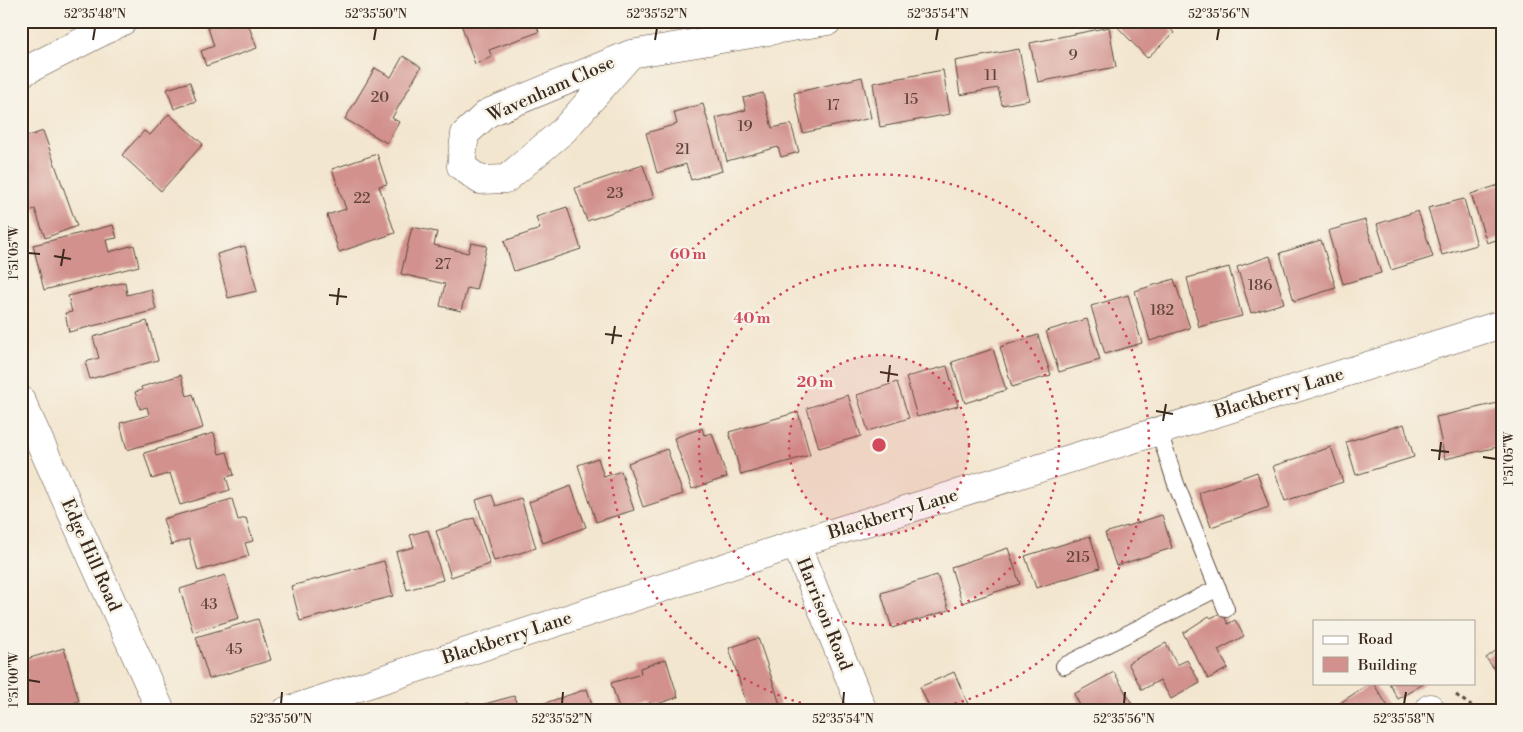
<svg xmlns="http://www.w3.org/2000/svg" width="1523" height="732" font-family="'Libre Bodoni',serif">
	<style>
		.building { fill: #d2918c }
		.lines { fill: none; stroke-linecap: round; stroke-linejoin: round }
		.service-casing { stroke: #574639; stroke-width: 18 }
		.minor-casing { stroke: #574639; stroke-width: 29 }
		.path { stroke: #574639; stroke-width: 3; stroke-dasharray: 4 4; stroke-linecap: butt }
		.service { stroke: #fff; stroke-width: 16 }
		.minor { stroke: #fff; stroke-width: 28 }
		.ticks { fill: none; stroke: #3b2a1e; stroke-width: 2 }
		.ring { fill: none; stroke: #d1495b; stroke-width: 2.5; stroke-dasharray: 2.5 5 }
		.labels { text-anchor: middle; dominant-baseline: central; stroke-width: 5; stroke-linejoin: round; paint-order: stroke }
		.number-label { font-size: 15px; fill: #61443a }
		.street-label { font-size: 18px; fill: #3b2a1e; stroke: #f7f3e8 }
		.centre { fill: #d1495b; stroke: #f7f3e8; stroke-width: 2.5 }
		.ring-label { font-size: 15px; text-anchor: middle; font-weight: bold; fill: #d1495b; stroke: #f7f3e8; stroke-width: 5; stroke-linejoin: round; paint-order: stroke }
		.neatline { fill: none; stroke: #3b2a1e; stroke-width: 2 }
		.ticks-label { font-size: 12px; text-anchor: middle; fill: #3b2a1e }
	</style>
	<rect width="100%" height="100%" fill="#f7f3e8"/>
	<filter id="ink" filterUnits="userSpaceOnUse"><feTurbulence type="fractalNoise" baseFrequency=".02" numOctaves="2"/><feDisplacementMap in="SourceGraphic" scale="10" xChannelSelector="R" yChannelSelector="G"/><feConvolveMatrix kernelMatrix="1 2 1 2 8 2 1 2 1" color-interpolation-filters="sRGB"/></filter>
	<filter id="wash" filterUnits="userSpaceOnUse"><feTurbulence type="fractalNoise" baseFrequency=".0096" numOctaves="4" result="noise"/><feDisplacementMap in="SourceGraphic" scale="20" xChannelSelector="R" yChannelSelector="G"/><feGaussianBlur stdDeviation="1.12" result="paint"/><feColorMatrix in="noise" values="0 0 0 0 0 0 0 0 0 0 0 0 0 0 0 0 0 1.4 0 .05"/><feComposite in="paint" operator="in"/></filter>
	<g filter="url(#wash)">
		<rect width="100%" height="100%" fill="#f3e6cf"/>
		<g id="blocks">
			<!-- building -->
			<path class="building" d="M218,21H247L257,48L206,66L201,51L214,46L207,25Z
				M460,21H535L539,32L489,50L492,57L475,64Z
				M1112,21H1170L1167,24L1174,33L1147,58Z
				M1109,27L1116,67L1038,82L1030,43Z
				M1019,49L1029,100L1002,105L998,88L960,95L955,61Z
				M403,56L421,67L392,118L399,122L387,143L345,119L375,68L391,77Z
				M943,70L950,114L880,127L873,83Z
				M862,77L871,118L803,133L794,93Z
				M190,82L196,101L174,109L167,89Z
				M763,93L772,128L791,124L799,152L781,157L778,147L727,161L716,118L746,110L743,98Z
				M703,104L722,171L691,180L686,164L657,173L646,133L677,124L674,112Z
				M169,114L203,144L161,191L122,155L144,131L150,135Z
				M43,131L77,226L45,238L35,209L22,214L21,212V139Z
				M377,154L387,184L379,186L395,233L339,252L327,215L346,209L332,169Z
				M643,165L654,198L587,221L575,188Z
				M1502,184V238L1487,243L1471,194Z
				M1464,199L1477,245L1442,255L1428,208Z
				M567,207L581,249L514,271L504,241L540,229L536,217Z
				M1418,211L1433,257L1391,270L1377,224Z
				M1365,220L1381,273L1343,284L1328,231Z
				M113,225L117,238L106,240L109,252L134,245L139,266L44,290L33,245Z
				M412,227L437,232L434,245L468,253L471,243L487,246L476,290L467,288L461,311L440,306L445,284L401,274Z
				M1321,240L1336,288L1294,301L1280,253Z
				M245,246L257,291L228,298L217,254Z
				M1270,256L1284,303L1251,313L1237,267Z
				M1229,267L1242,316L1199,327L1187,278Z
				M1174,279L1190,328L1150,341L1135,291Z
				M125,282L127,295L151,289L156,310L69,332L65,313L72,312L68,296Z
				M1128,295L1142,343L1105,354L1091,306Z
				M1087,319L1100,360L1059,372L1046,331Z
				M147,321L158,360L90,379L85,362L99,358L93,337Z
				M1038,335L1051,375L1012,387L1000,347Z
				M993,349L1006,390L965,403L952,362Z
				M947,366L958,406L917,417L906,377Z
				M181,375L187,396L193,394L203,428L127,450L120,423L149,415L147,407L140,409L135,392L142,390L141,387Z
				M897,382L909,418L868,431L857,395Z
				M848,395L861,436L819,448L807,408Z
				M1502,402V446L1445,459L1436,417Z
				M798,412L810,455L741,475L729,432Z
				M1404,424L1414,457L1356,475L1346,442Z
				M702,428L704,435L712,433L727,477L692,489L674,438Z
				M214,433L219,454L227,452L234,475L226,477L230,490L180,505L170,473L152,479L144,453Z
				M1331,447L1343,482L1285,501L1273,466Z
				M667,449L683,494L643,507L628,463Z
				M598,458L604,477L621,471L634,510L596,522L578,465Z
				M1257,472L1269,507L1211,527L1199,493Z
				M571,486L586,527L543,543L529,502Z
				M492,495L496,506L521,498L536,548L494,561L476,500Z
				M232,499L238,520L246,518L253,541L245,543L249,556L198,571L189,539L171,545L163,519Z
				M1162,515L1172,548L1116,566L1105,533Z
				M474,518L490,564L451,577L436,531Z
				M428,530L443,580L407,590L396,552L414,547L410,535Z
				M1090,536L1100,568L1036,588L1025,556Z
				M1008,548L1020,584L962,603L951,567Z
				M384,561L393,596L300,621L291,586Z
				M225,575L239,618L193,632L180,589Z
				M937,575L949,610L892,628L881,593Z
				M1222,612L1228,624L1235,620L1244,636L1218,650L1228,668L1208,679L1183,633L1209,616L1211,618Z
				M258,619L271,660L209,679L196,637Z
				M758,638L771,676L782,711H749L741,686L729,648Z
				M1166,643L1177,665L1187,660L1200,683L1171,699L1160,680L1142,690L1128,663Z
				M1502,646V679L1486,658Z
				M64,648L79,701L41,711H21V678L27,677L23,660Z
				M666,659L678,697L652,706L651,703L620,711L611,683L641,674L640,668Z
				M954,672L971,711H931L920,687Z
				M1114,672L1136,711H1083L1074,694Z
				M1370,683H1373L1391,711H1328Z
				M1389,683H1425L1398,699Z
				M587,689L594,711H531L530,708Z
				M514,696L519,711H437L469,702L470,708Z"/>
		</g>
	</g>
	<g filter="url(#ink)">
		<use href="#blocks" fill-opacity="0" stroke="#574639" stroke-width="1"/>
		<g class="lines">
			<defs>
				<path id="service" d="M1159,431L1176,484L1226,609
					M1064,666L1218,588"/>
				<path id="minor" d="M631,54L564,130L506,179L480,180L461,166L465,134L488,113L631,54L828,21
					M21,73L123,21
					M21,400L161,711
					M796,544L863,711
					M1430,708L1432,711
					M286,711L796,544L1502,324"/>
			</defs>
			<!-- service casing -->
			<use href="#service" class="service-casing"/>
			<!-- minor casing -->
			<use href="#minor" class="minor-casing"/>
			<!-- path -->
			<path class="path" d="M1456,695L1478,711"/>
			<!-- service -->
			<use href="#service" class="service"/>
			<!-- minor -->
			<use href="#minor" class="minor"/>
		</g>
	</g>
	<!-- ticks -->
	<path class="ticks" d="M93,40L95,28M374,40L376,28M655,40L657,28M936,40L938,28M1217,40L1219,28M28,253L40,254M54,256L71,259M61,266L64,249M329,295L347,297M337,305L339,288M605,334L622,336M612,344L615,326M880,372L898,375M888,382L890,365M1156,411L1173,414M1163,421L1166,404M1431,450L1449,452M1483,457L1496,459M1439,460L1441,442M28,680L40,682M281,704L282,692M562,704L563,692M843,704L844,692M1124,704L1125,692M1404,704L1406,692"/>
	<!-- distance rings -->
	<circle cx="879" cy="445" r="90" fill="#d1495b" fill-opacity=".12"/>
	<g class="ring">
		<circle cx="879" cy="445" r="90"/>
		<circle cx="879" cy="445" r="180"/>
		<path d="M830 710A270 270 0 1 1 928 710"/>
	</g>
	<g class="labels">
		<!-- number labels -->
		<g class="number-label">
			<text x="1073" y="55">9</text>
			<text x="991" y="75">11</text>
			<text x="380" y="97">20</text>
			<text x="911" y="99">15</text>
			<text x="833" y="105">17</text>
			<text x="745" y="126">19</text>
			<text x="683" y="149">21</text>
			<text x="615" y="193">23</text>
			<text x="362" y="198">22</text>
			<text x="443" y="264">27</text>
			<text x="1260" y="285">186</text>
			<text x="1162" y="310">182</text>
			<text x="1078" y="557">215</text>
			<text x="209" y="604">43</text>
			<text x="234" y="649">45</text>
		</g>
		<!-- street labels -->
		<g class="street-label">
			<text transform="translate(551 89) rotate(-24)">Wavenham Close</text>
			<text transform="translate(1279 393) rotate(-17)">Blackberry Lane</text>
			<text transform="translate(893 514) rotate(-17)">Blackberry Lane</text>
			<text transform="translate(91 555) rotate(66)">Edge Hill Road</text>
			<text transform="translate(824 614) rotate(68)">Harrison Road</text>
			<text transform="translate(507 638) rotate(-18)">Blackberry Lane</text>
		</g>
	</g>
	<circle cx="879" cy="445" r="8" class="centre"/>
	<g class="ring-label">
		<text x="688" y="259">60 m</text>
		<text x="752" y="323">40 m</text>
		<text x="815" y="387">20 m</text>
	</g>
	<!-- margin -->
	<rect width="1523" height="732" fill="none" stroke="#f7f3e8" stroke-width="55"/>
	<!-- legend -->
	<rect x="1313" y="620" width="162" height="65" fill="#f7f3e8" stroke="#aca397"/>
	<rect x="1323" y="636" width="25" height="8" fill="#ffffff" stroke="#aca397"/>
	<text x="1358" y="644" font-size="15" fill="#3b2a1e">Road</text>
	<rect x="1323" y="657" width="25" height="15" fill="#d2918c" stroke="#aca397"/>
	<text x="1358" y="670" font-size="15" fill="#3b2a1e">Building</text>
	<rect x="28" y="28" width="1468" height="676" class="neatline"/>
	<g class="ticks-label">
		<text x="95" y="18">52°35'48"N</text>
		<text x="376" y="18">52°35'50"N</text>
		<text x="657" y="18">52°35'52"N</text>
		<text x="938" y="18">52°35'54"N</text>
		<text x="1219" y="18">52°35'56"N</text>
		<text transform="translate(14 253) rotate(-90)" y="4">1°51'05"W</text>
		<text transform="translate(1509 459) rotate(-90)" y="4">1°51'05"W</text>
		<text transform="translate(14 680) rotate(-90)" y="4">1°51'00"W</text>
		<text x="281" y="723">52°35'50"N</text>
		<text x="562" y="723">52°35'52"N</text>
		<text x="843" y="723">52°35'54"N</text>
		<text x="1124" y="723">52°35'56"N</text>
		<text x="1404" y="723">52°35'58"N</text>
	</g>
</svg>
